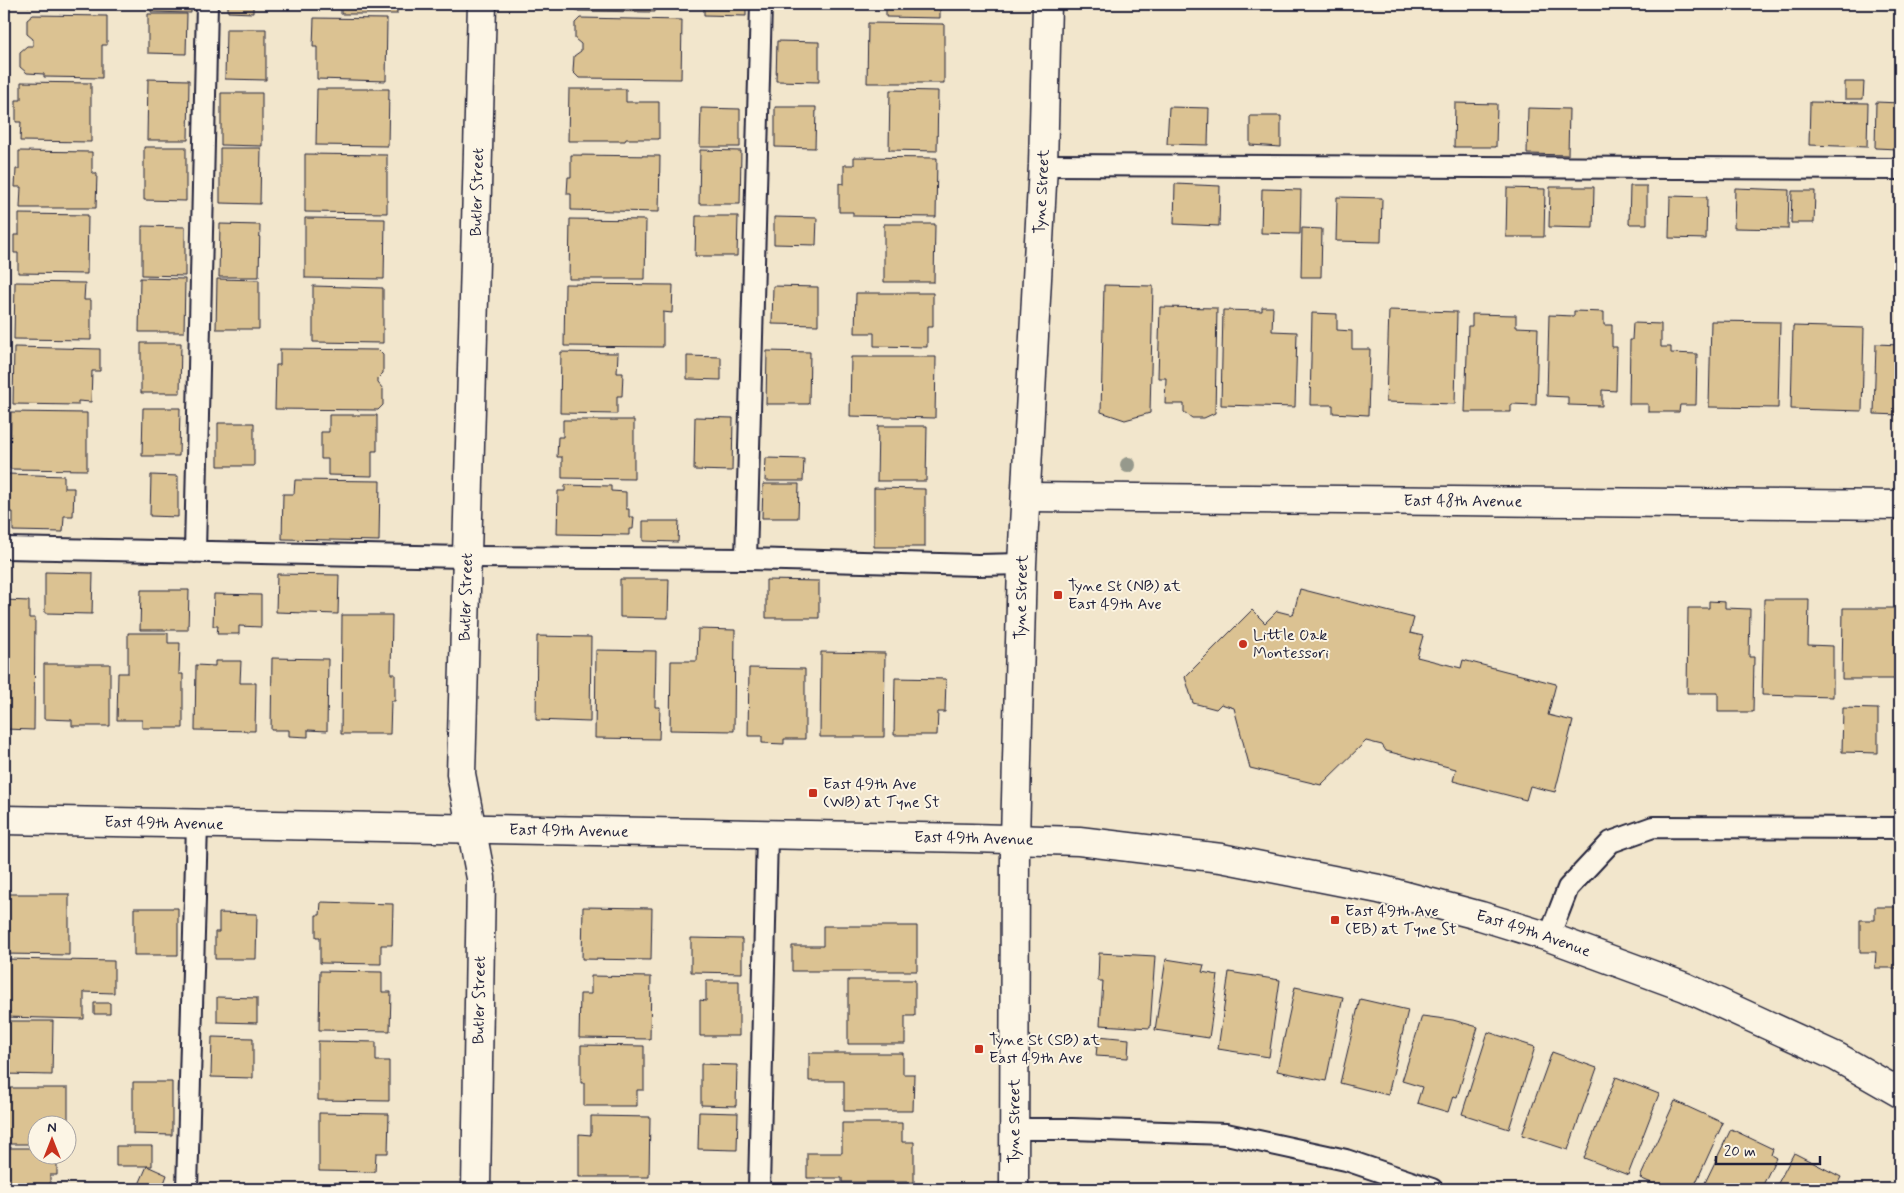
<svg xmlns="http://www.w3.org/2000/svg" width="1904" height="1193" font-family="Mynerve,sans-serif">
	<style>
		.building { fill: #dbc292; stroke: #22223b }
		.lines { fill: none; stroke-linecap: round; stroke-linejoin: round }
		.lane-casing { stroke: #22223b; stroke-width: 24 }
		.street-casing { stroke: #22223b; stroke-width: 31 }
		.secondary-casing { stroke: #22223b; stroke-width: 31 }
		.lane { stroke: #fcf5e5; stroke-width: 20 }
		.street { stroke: #fcf5e5; stroke-width: 28 }
		.secondary { stroke: #fcf5e5; stroke-width: 28 }
		.tree { fill: #96998c }
		.poi-dot { fill: #c8321e; stroke: #fcf5e5; stroke-width: 2 }
		.labels { text-anchor: middle; dominant-baseline: central; stroke-width: 4; stroke-linejoin: round; paint-order: stroke }
		.street-label { font-size: 16px; fill: #22223b; stroke: #fcf5e5 }
		.poi-label { font-size: 16px; fill: #22223b; stroke: #fcf5e5; text-anchor: start }
	</style>
	<rect width="100%" height="100%" fill="#f2e6cc"/>
	<filter id="ink" filterUnits="userSpaceOnUse"><feTurbulence type="fractalNoise" baseFrequency=".02" numOctaves="2"/><feDisplacementMap in="SourceGraphic" scale="10" xChannelSelector="R" yChannelSelector="G"/><feConvolveMatrix kernelMatrix="1 2 1 2 8 2 1 2 1" color-interpolation-filters="sRGB"/></filter>
	<g filter="url(#ink)">
		<!-- building -->
		<path class="building" d="M28,4H94V7L28,6Z
			M151,4H191V13L151,12Z
			M228,4H253V13L228,12Z
			M341,4H397V14H341Z
			M577,4H667V5H655V12L577,11Z
			M704,4H746V16L704,15Z
			M886,4H940V18L886,17Z
			M1161,4H1209L1208,9L1161,8Z
			M1649,4H1712V7L1649,6Z
			M148,14H187L186,54L148,53Z
			M33,15L107,16V45H102V78L44,77V74L27,73L20,67V52L27,46H33V39L27,34V20Z
			M314,18L387,19L386,81L317,79V47H313Z
			M580,18L682,20L681,79L579,78L573,72L574,56L581,51V44L575,39V23Z
			M868,23L944,24V83H867Z
			M226,29H266V80L225,79Z
			M777,41L819,42V82L776,81Z
			M148,79L189,80L188,140H147Z
			M21,82L91,83V142L20,141L21,122H16V100H21Z
			M1845,82H1864L1863,99H1845Z
			M317,89H389L388,146L316,145Z
			M569,89H626V102H659V139H626L625,141H568Z
			M890,90L938,91L937,151L889,150Z
			M221,93H262V146L221,145Z
			M1810,102L1868,103L1867,147L1809,145Z
			M1876,102L1900,103V139H1898V149L1875,148Z
			M1455,103L1497,104L1496,147H1454Z
			M775,107H816L815,148L775,147Z
			M1169,107L1209,108L1208,145L1167,144Z
			M701,108L740,109V147H700Z
			M1528,108L1569,109L1568,155L1527,154Z
			M1250,116H1281V147L1250,145Z
			M144,147H186V201L144,200Z
			M220,148H261L260,204L220,203Z
			M700,150L741,151L740,204H699Z
			M19,151L92,152V173H97L96,208H20L21,187H15L16,169H19Z
			M305,154L387,155V213L305,212Z
			M571,155L660,156L659,212L571,210V194H567L568,177H571Z
			M854,157L937,158L936,217L853,216V212H839V183L844,184V165H854Z
			M1175,184L1220,186L1219,226L1174,224Z
			M1630,186H1647V224H1629Z
			M1550,187H1594L1593,228L1549,227Z
			M1507,188L1545,189L1544,237H1506Z
			M1735,188L1789,190L1788,229L1734,228Z
			M1262,189L1301,190L1300,234L1261,233Z
			M1792,191H1815L1814,223H1791Z
			M1670,196L1707,197L1706,239L1669,238Z
			M1337,197L1382,198L1381,242L1336,241Z
			M19,214L88,215L87,274L18,273V253H14V235H19Z
			M696,216H738L737,256H695Z
			M774,217L817,218L816,245L774,244Z
			M305,218L385,219L384,279L305,278Z
			M570,219L646,220L645,279H569Z
			M220,224L260,225L259,277H219Z
			M884,224H935L934,282H884Z
			M142,226L185,227V276L142,275Z
			M1302,228L1322,229L1321,277H1301Z
			M140,278L185,279L184,332H139Z
			M217,279L259,280V329H216Z
			M15,282L85,283L84,300H91V340L14,339Z
			M565,284L673,285L672,313L663,312V347L564,346Z
			M1104,285L1153,286L1150,413L1125,420L1101,412Z
			M313,286L383,288V343L313,342Z
			M773,286L818,287V325L772,324Z
			M856,293H933V327H927V347L874,346V333H855Z
			M1160,307L1217,308L1215,413L1204,418H1192L1184,412V404H1165L1166,378H1158Z
			M1262,307H1273L1272,331L1297,332L1295,407L1221,405L1223,310L1262,311Z
			M1389,310L1457,312L1455,404L1386,402Z
			M1574,311L1604,312V325H1612V347H1617L1616,391L1602,390V406L1568,405V397L1547,396L1549,315L1574,316Z
			M1312,313L1337,314V330L1352,331V349H1370L1368,415L1333,413V405H1310Z
			M1472,314L1516,315V327L1538,328L1536,405L1511,404V412H1465L1468,326H1472Z
			M1711,321L1780,322L1778,408L1709,407Z
			M1633,323L1661,324V347H1671V353L1697,354L1696,405H1680L1679,412H1648V404H1629L1630,340H1632Z
			M1793,326L1864,328L1862,411L1791,409Z
			M141,343H181L180,393H141Z
			M1876,344L1900,345V415L1874,414Z
			M14,347L100,349V371H92L91,402L78,401V405L13,404Z
			M280,349L378,350L383,355V373L378,378V383L383,389V405L378,410L275,409L276,365H280Z
			M767,351L810,352L809,404H766Z
			M561,352L618,353L617,373H623L622,396H617V414L560,413Z
			M687,356L721,357V380L687,379Z
			M851,357H936L935,418L850,416Z
			M143,408H180L179,456H142Z
			M11,412L87,413V470L10,469Z
			M329,415H377V451H372V476L328,475V459H321V432H329Z
			M695,417L733,418L732,471L694,470Z
			M563,420H634V479L562,478V457H557L558,437H563Z
			M218,423H254V466H218Z
			M878,426H927L926,481H877Z
			M766,458L804,459L803,481H765Z
			M8,474L64,476V488H74L73,516H64L63,532L13,531V512H8Z
			M151,475L178,476V517L150,516Z
			M295,480L380,481L379,541L282,539L283,494H294Z
			M763,484H799L798,518H762Z
			M565,485L611,486V491L626,492V509H629V517H634L633,529H629V535L557,534L558,491H565Z
			M874,488L925,489V547H874Z
			M643,521H679L678,542L643,541Z
			M45,572L93,573L92,614L45,613Z
			M277,574L339,575L338,614L276,612Z
			M620,579H669L668,618L620,617Z
			M766,580L819,581V618H766Z
			M1300,589L1414,618L1410,633L1423,636L1417,657L1461,668L1463,660L1556,684L1548,715L1573,721L1555,792L1530,786L1526,800L1453,781L1456,769L1386,751L1382,745L1366,741L1321,785L1250,768L1234,708L1221,704L1216,709L1193,703L1185,677L1252,610L1265,623L1277,611L1293,615Z
			M141,590H189L188,630H140Z
			M214,594L261,595V627L239,626V634H217L218,626H213Z
			M1764,599H1809L1808,645L1833,646V697L1762,695Z
			M4,600L29,601V618H35L34,730L4,729Z
			M1709,601L1725,602V608L1750,609L1749,657H1754L1753,712H1718V693H1687L1688,608H1709Z
			M1843,608H1896L1895,679H1842Z
			M342,615H392L391,674H395V701H391L390,734H341Z
			M698,629L735,630L734,731L670,730L671,661H697Z
			M128,633H168V643H180L179,674H183V728H142V720H117L118,673H128Z
			M537,636L591,637L590,722L536,720Z
			M596,650L656,651L655,707H660L659,739L595,738Z
			M821,652L885,653L884,737H820Z
			M272,658L328,659L327,731L308,730V737L289,736V730H271Z
			M215,661H241L240,683H256L255,731L195,730L196,665L215,666Z
			M44,664H110V726H72V720L44,719Z
			M749,668L805,669V739H784V744L762,743V736H748Z
			M895,678L946,679L945,712H938L937,735H894Z
			M1843,708L1878,709V753L1842,752Z
			M4,894H69V955L4,954Z
			M321,902L393,904L392,945H381V964L320,963V937H316V915H320Z
			M583,907L652,908L651,960L582,959Z
			M1875,907H1900V968H1875L1876,952H1860V920H1875Z
			M134,908H178V955H134Z
			M219,913L257,914L256,959H215V932H219Z
			M823,926H917V971H792V946H823Z
			M691,938L742,939V973L691,972Z
			M1099,953L1155,956L1150,1028L1100,1025L1103,981H1098Z
			M4,959L114,961V993L84,992V1019L4,1017Z
			M1166,959L1204,965L1202,972L1218,975L1209,1038L1155,1030Z
			M320,971L382,972V992H391L390,1031L319,1030Z
			M1229,972L1280,980L1269,1057L1218,1049Z
			M591,976L651,977L650,1039L579,1038L580,994H591Z
			M848,980H915V1016H905V1044H848Z
			M706,981H739V1036H700V1000L706,1001Z
			M1295,987L1343,997L1326,1081L1277,1071Z
			M217,997L257,998V1023L217,1022Z
			M1360,999L1408,1010L1388,1095L1340,1083Z
			M94,1003H110V1014H94Z
			M1422,1016L1453,1020L1478,1027L1457,1097L1453,1096L1448,1112L1417,1103L1422,1087L1402,1081Z
			M4,1021H53L52,1075L4,1074Z
			M1488,1032L1535,1047L1509,1129L1462,1114Z
			M1098,1036L1129,1039L1128,1058L1096,1056Z
			M212,1037L253,1038V1078L211,1077Z
			M318,1041L376,1042V1061H389V1101L318,1100Z
			M581,1045L644,1046V1090H637V1106H584V1083H581Z
			M1552,1052L1597,1068L1568,1150L1522,1135Z
			M809,1053H903V1074H914L913,1111H844V1081H809Z
			M701,1064L737,1065L736,1106L701,1105Z
			M1616,1077L1659,1094L1628,1175L1584,1158Z
			M133,1082H172V1135L133,1134Z
			M4,1088H68V1145V1126H38V1144H4Z
			M1675,1101L1723,1123L1693,1189H1665L1640,1178Z
			M699,1112L738,1113L737,1150L698,1149Z
			M319,1113L389,1114L388,1153H376L375,1172L319,1171Z
			M591,1116L650,1117L649,1177H579V1134L591,1135Z
			M842,1123H902V1142H914V1182H842V1178H807V1153H842Z
			M1731,1129L1773,1149L1771,1155L1776,1158L1761,1189H1702Z
			M116,1146H152V1166H116Z
			M6,1148H38V1156H51V1159H57V1175H50V1189H4Z
			M1794,1153L1841,1177L1835,1189H1775Z
			M147,1166L167,1175L162,1189H137Z
			M322,1183H388V1189H322Z
			M772,1187H815V1189H772Z"/>
		<g class="lines">
			<defs>
				<path id="lane" d="M1043,165L1900,169
					M4,548L467,557L746,559L978,565L1022,564
					M195,552L207,4
					M746,559L761,4
					M1549,937L1568,888L1611,842L1653,827L1900,828
					M1014,1129H1072L1226,1134L1346,1160L1432,1189
					M187,1189L197,824
					M759,1189L767,834"/>
				<g id="street">
					<path id="s1" d="M1027,497L1900,505"/>
					<path id="s2" d="M1015,839L1022,564L1043,165L1047,4"/>
					<path id="s3" d="M476,1189L481,878L461,774L482,4"/>
				</g>
				<g id="secondary">
					<path id="s4" d="M4,820L971,838L1079,841L1221,858L1379,889L1481,916L1549,937L1685,987L1837,1057L1900,1093"/>
					<path id="s5" d="M1014,1189L1015,839"/>
				</g>
			</defs>
			<!-- lane casing -->
			<use href="#lane" class="lane-casing"/>
			<!-- street casing -->
			<use href="#street" class="street-casing"/>
			<!-- secondary casing -->
			<use href="#secondary" class="secondary-casing"/>
			<!-- lane -->
			<use href="#lane" class="lane"/>
			<!-- street -->
			<use href="#street" class="street"/>
			<!-- secondary -->
			<use href="#secondary" class="secondary"/>
		</g>
		<!-- trees -->
		<circle class="tree" cx="1128" cy="465" r="8"/>
	</g>
	<!-- markers -->
	<g class="poi-dot">
		<rect x="1053" y="590" width="10" height="10" rx="2.5"/>
		<circle cx="1243" cy="644" r="5"/>
		<rect x="808" y="788" width="10" height="10" rx="2.5"/>
		<rect x="1330" y="915" width="10" height="10" rx="2.5"/>
		<rect x="974" y="1044" width="10" height="10" rx="2.5"/>
	</g>
	<g class="labels">
		<!-- street labels -->
		<g class="street-label">
			<text stroke="none"><textPath href="#s2" startOffset="648">Tyne Street</textPath></text>
			<text stroke="none"><textPath href="#s3" startOffset="999">Butler Street</textPath></text>
			<text stroke="none"><textPath href="#s1" startOffset="436">East 48th Avenue</textPath></text>
			<text stroke="none"><textPath href="#s2" startOffset="242">Tyne Street</textPath></text>
			<text stroke="none"><textPath href="#s3" startOffset="594">Butler Street</textPath></text>
			<text stroke="none"><textPath href="#s4" startOffset="160">East 49th Avenue</textPath></text>
			<text stroke="none"><textPath href="#s4" startOffset="565">East 49th Avenue</textPath></text>
			<text stroke="none"><textPath href="#s4" startOffset="970">East 49th Avenue</textPath></text>
			<text stroke="none"><textPath href="#s4" startOffset="1540">East 49th Avenue</textPath></text>
			<text stroke="none"><textPath href="#s3" startOffset="189">Butler Street</textPath></text>
			<text stroke="none"><textPath href="#s5" startOffset="68">Tyne Street</textPath></text>
		</g>
		<!-- poi labels -->
		<g class="poi-label">
			<text x="1068" y="586">Tyne St (NB) at<tspan x="1068" dy="18">East 49th Ave</tspan></text>
			<text x="1253" y="635">Little Oak<tspan x="1253" dy="18">Montessori</tspan></text>
			<text x="823" y="784">East 49th Ave<tspan x="823" dy="18">(WB) at Tyne St</tspan></text>
			<text x="1345" y="911">East 49th Ave<tspan x="1345" dy="18">(EB) at Tyne St</tspan></text>
			<text x="989" y="1040">Tyne St (SB) at<tspan x="989" dy="18">East 49th Ave</tspan></text>
		</g>
	</g>
	<!-- margin -->
	<rect width="1904" height="1193" fill="none" stroke="#fcf5e5" stroke-width="20"/>
	<rect x="10" y="10" width="1884" height="1173" fill="none" stroke="#22223b" stroke-width="2" filter="url(#ink)"/>
	<!-- north arrow -->
	<g transform="translate(52 1140)"><circle r="24" fill="#fcf5e5" stroke="#a5a1a1"/>
	<path d="M0-4L9 19L0 12L-9 19Z" fill="#c8321e"/>
	<text y="-8" font-size="14" font-weight="bold" text-anchor="middle" fill="#22223b">N</text>
	</g>
	<!-- scale -->
	<path d="M1716 1156v8h104v-8" fill="none" stroke="#22223b" stroke-width="2.5"/>
	<text x="1724" y="1156" font-size="15" fill="#22223b" stroke="#fcf5e5" stroke-width="4" paint-order="stroke">20 m</text>
</svg>
